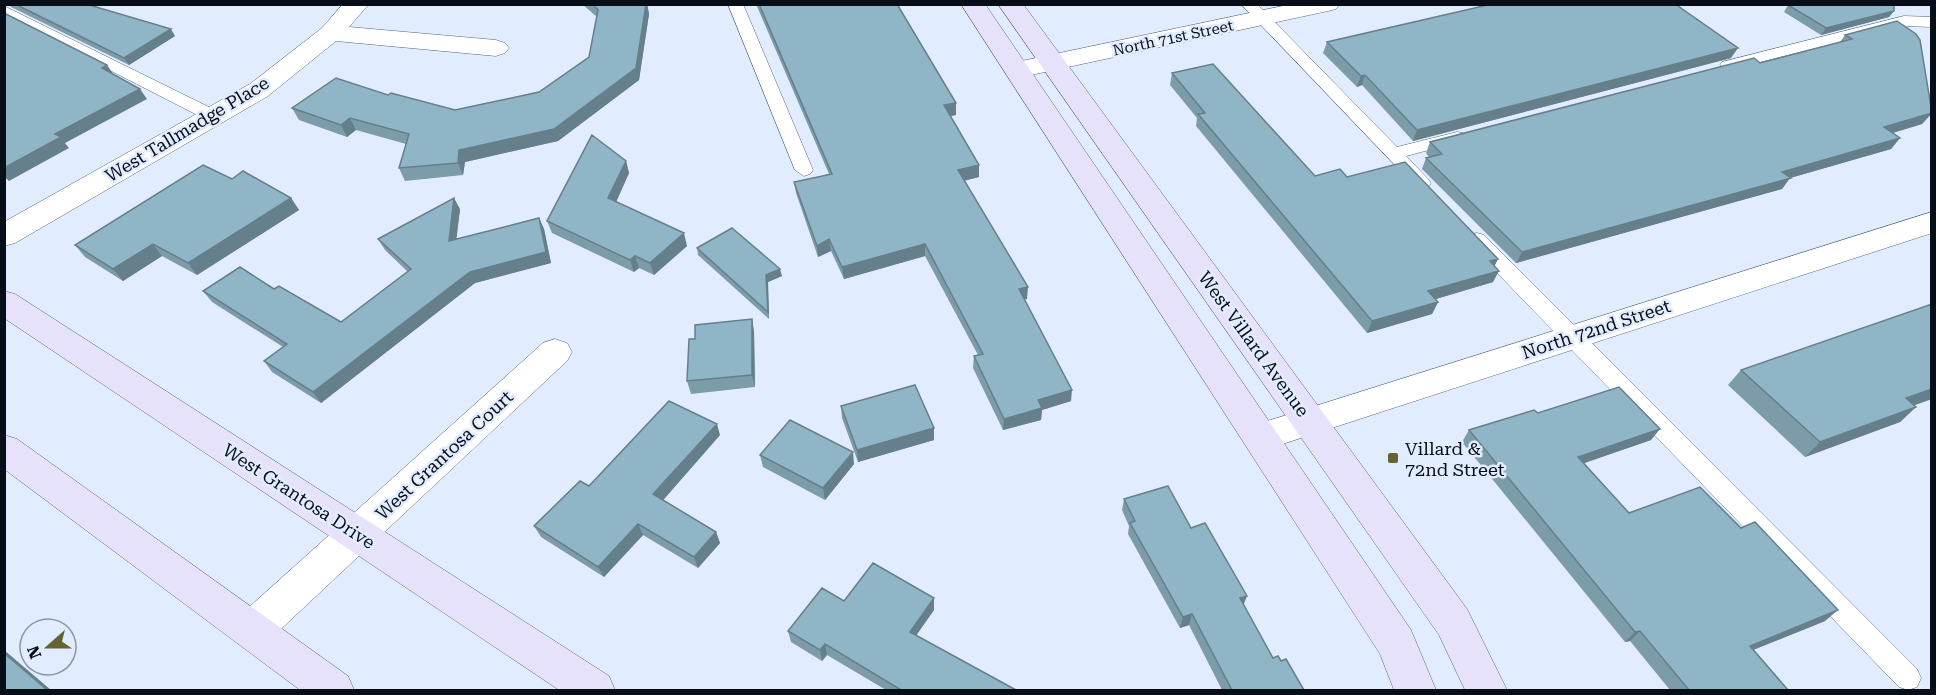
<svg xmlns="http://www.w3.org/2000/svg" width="1936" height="695" font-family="'Roboto Serif',serif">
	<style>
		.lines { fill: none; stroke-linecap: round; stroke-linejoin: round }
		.lane-casing { stroke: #54657f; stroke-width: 1 }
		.street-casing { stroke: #54657f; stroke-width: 1 }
		.secondary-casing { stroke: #54657f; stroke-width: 1 }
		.lane { fill: #fff; fill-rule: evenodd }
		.street { fill: #fff; fill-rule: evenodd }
		.secondary { fill: #e6e2fc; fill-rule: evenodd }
		.wall { fill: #7c9caa }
		.shaded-wall { fill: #657f8b }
		.building { fill: #90b5c6; stroke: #657f8b; stroke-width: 1.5 }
		.poi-dot { fill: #656431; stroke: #e1edff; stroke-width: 2 }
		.labels { text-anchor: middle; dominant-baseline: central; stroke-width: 5; stroke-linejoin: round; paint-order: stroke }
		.far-street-label { font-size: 15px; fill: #080e18; stroke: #e1edff }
		.street-label { font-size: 18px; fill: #080e18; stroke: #e1edff }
		.poi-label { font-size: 18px; fill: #080e18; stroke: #e1edff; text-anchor: start }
	</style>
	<rect width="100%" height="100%" fill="#e1edff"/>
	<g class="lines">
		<defs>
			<path id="lane" d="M728,4H743L813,170L810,174L804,176L795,170Z
				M1241,4H1257L1397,147L1457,132L1463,133L1466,137L1463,141L1406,156L1428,179L1431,183L1428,187H1416Z
				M4,6L219,112L222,116L213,121L207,120L4,16Z
				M1904,16L1932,17V27L1904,26L1728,70L1720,65L1722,62Z
				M1477,233L1484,235L1917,669L1921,678L1917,687L1908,690L1899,687L1470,245L1467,240L1470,235Z"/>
			<path id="street" d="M343,4H369L349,27L496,40L505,43L509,48L505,53L496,56L336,41L268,96L15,243L4,246V222L250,84L322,28Z
				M1292,4H1340L1336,9L1328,11L1017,78L1008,75L1004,70L1008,65L1017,62Z
				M1932,212V233L1261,451L1248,447L1243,437L1248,427L1261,423Z
				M555,339L567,343L572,352L567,361L266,643L252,649L238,643L232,630L238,617L543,343Z"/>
			<path id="secondary" d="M961,4H985L1411,630L1436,690H1394L1380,654Z
				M998,4H1023L1467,609L1507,690H1465L1439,635Z
				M4,291L15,294L609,676L615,690H559L4,318Z
				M4,435L17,439L348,676L354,690H300L4,469Z"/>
		</defs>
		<!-- lane casing -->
		<use href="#lane" class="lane-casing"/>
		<!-- street casing -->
		<use href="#street" class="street-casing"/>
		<!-- secondary casing -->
		<use href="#secondary" class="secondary-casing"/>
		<!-- lane -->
		<use href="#lane" class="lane"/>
		<!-- street -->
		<use href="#street" class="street"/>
		<!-- secondary -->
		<use href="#secondary" class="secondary"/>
	</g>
	<!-- wall -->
	<path class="wall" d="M9,4H86L175,36L129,65L11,7Z
		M582,4H647L649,14L639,80L558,141L465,162L463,175L405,181L399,168L406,144L356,130L347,137L299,120L292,108L388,95L455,110L539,92L589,57L597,17Z
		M756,4H897L956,103V115L950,116L979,165V177L964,181L1027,299H1024L1071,401L1042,410L1041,420L1003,430L973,368L974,356L978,355L925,256L844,279L831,251L818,257L796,193L794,182L829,174Z
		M1788,5L1894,11L1889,17L1821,35L1784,12Z
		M1897,21L1932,113L1922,124L1893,133L1900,138L1891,149L1790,178L1782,189L1516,263L1422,169L1426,158L1429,157L1426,153L1430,142L1760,63L1840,42L1845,35Z
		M1327,42L1731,58L1413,141L1362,85L1357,87L1323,53Z
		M1172,73L1315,176L1347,177L1498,259L1494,266L1493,282L1435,299L1438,302L1432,314L1367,333L1196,126L1197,118L1170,85Z
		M626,161L629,173L616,202L687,246L654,275L639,268L634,272L552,233L547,221Z
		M232,179L291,198L299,210L197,275L162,256L123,281L85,257L75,245Z
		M460,209L456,239L539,218L544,229L551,263L475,283L321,403L272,372L264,361L283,347L212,302L203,291L274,289L341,322L408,272L385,250L378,239Z
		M697,248L782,276L768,282L769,319L698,255Z
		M752,319L754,332L755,387L691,394L687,381L695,339Z
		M1741,370L1914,405L1916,407L1900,422L1805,457L1728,385Z
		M841,406L934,440L858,462L842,418Z
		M1538,413L1651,440L1584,463L1629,513L1825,621L1753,650L1788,690H1670L1630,641L1625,642L1462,442L1469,430Z
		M720,435L663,500L716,532L720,543L698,568L643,535L604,577L541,537L534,526L589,486Z
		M760,455L854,464L825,500L763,467Z
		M1124,499L1191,528L1243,604L1273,658L1281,661L1304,690H1222L1189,625L1180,628L1128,534L1129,526L1122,510Z
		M934,598V610L916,635L1016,690H886L827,655L822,661L791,642L788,631L844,601Z"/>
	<!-- shaded-wall -->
	<path class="shaded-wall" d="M646,4H647L649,14L639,80L558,141L465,162L463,175L458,163L459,150L554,129Z
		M1894,11L1889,17L1821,35L1826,28Z
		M171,29L175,36L129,65L124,58Z
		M1738,48L1731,58L1413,141L1417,130Z
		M107,65L114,75L102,68Z
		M1365,75L1362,85L1357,87L1361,76Z
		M140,89L147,99L65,143L69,148L9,181L4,176V168L55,134Z
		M956,103V115L945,117L944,105Z
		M1932,113L1922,124L1875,138L1884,127Z
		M350,118L356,130L347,137L341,125Z
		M1900,138L1891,149L1790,178L1782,189L1516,263L1522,252L1782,172Z
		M626,161L629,173L612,211L608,198Z
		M979,165V177L958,182V170Z
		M291,198L299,210L197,275L188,263Z
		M454,198L460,209L455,252L449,241Z
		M539,218L544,229L551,263L475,283L321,403L313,392Z
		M684,233L687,246L654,275L650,263Z
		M829,239L831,251L818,257L817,246Z
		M153,244L162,256L123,281L113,269Z
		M925,244V256L844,279L842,267Z
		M635,256L639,268L634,272L630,260Z
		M1498,259L1492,271L1490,261Z
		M780,269L782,276L768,282L769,319L768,312L766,275Z
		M1499,271L1493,282L1423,303L1428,291Z
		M1028,287L1027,299L1018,301L1019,289Z
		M1438,302L1432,314L1367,333L1372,321Z
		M752,319L754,332L755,387L752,375Z
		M1932,389V399L1890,414L1906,398Z
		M1072,390L1071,401L1042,410L1041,420L1003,430L1004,419L1038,400Z
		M1916,407L1900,422L1805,457L1820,442Z
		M717,424L720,435L658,506L653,494Z
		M934,428V440L858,462L857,450Z
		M1660,429L1651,440L1570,468L1578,457Z
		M853,452L854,464L825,500L823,488Z
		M638,524L643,535L604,577L598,567Z
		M716,532L720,543L698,568L694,557Z
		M1247,596L1243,606L1240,598Z
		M934,598V610L911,643L910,632Z
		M1838,610L1825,621L1738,656L1750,646Z
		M1192,614L1189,625L1180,628L1183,617Z
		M1640,631L1630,641L1625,642L1635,632Z
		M825,644L827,655L822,661L820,650Z
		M4,650L51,690H47L4,653Z"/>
	<!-- building -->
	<path class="building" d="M15,4H86L171,29L124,58Z
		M592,4H646L636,68L554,129L459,150L458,163L399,168L409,134L350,118L341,125L292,108L336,78L388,95L391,93L455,110L539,92L589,57L598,10Z
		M759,4H897L956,103L944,105L979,165L958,170L1028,287L1019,289L1072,390L1038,400L1042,408L1004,419L974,356L983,354L925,244L842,267L829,239L817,246L794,182L832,174Z
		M1492,4H1675L1738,48L1417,130L1365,75L1361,76L1327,42Z
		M1790,4H1894V11L1826,28L1788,5Z
		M4,13L107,65L102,68L140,89L55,134L61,137L4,168Z
		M1897,21L1916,34L1920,40L1932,113L1884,127L1900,138L1782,172L1791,178L1522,252L1426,158L1442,154L1430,142L1754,58L1760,63L1852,39L1845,35Z
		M1213,64L1315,176L1340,169L1347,177L1405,162L1498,259L1490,261L1499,271L1428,291L1438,302L1372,321L1198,114L1205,113L1172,73Z
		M592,135L626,161L608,198L684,233L650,263L635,256L630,260L547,221Z
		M203,165L232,179L243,171L291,198L188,263L153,244L113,269L75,245Z
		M454,198L449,241L539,218L546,252L470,272L313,392L264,361L287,344L203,291L240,267L274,289L279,286L341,322L411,269L378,239Z
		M732,228L780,269L766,275L768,312L697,248Z
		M1932,304V389L1906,398L1916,407L1820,442L1741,370Z
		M752,319V375L687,381L689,339H695V325Z
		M915,385L934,428L857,450L841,406Z
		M1619,387L1660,429L1578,457L1629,513L1700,487L1741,528L1755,522L1838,610L1750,646L1788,690H1689L1640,631L1635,632L1469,430L1534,410L1538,413Z
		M669,401L717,424L653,494L716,532L694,557L638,524L598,567L534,526L580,481L589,486Z
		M790,420L853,452L823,488L760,455Z
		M1168,486L1191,528L1205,523L1247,596L1240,598L1273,658L1278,656L1281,661L1286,659L1304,690H1232L1192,614L1183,617L1130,523L1135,521L1124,499Z
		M873,563L934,598L910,632L1016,690H901L825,644L820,650L788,631L822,588L844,601Z
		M4,653L47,690H4Z"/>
	<!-- markers -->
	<rect class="poi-dot" x="1387" y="452" width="12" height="12" rx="3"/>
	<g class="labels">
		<!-- far-street labels -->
		<g class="far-street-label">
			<text transform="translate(1173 38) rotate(-12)">North 71st Street</text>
		</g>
		<!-- street labels -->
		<g class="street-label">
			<text transform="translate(187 129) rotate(-31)">West Tallmadge Place</text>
			<text transform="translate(1596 329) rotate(-18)">North 72nd Street</text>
			<text transform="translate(1254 344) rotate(54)">West Villard Avenue</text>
			<text transform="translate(444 455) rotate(-43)">West Grantosa Court</text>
			<text transform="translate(299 496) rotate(33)">West Grantosa Drive</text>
		</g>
		<!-- poi labels -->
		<g class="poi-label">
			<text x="1405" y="448">Villard &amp;<tspan x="1405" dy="21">72nd Street</tspan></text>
		</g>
	</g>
	<!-- border -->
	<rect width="1936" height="695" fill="none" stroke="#080e18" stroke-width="12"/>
	<!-- north arrow -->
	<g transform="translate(48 647) rotate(249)"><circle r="28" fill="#e1edff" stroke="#8a94a3" stroke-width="1.5"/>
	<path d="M0-4.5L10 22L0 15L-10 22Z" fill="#656431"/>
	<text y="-9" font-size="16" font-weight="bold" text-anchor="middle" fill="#080e18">N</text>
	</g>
</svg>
